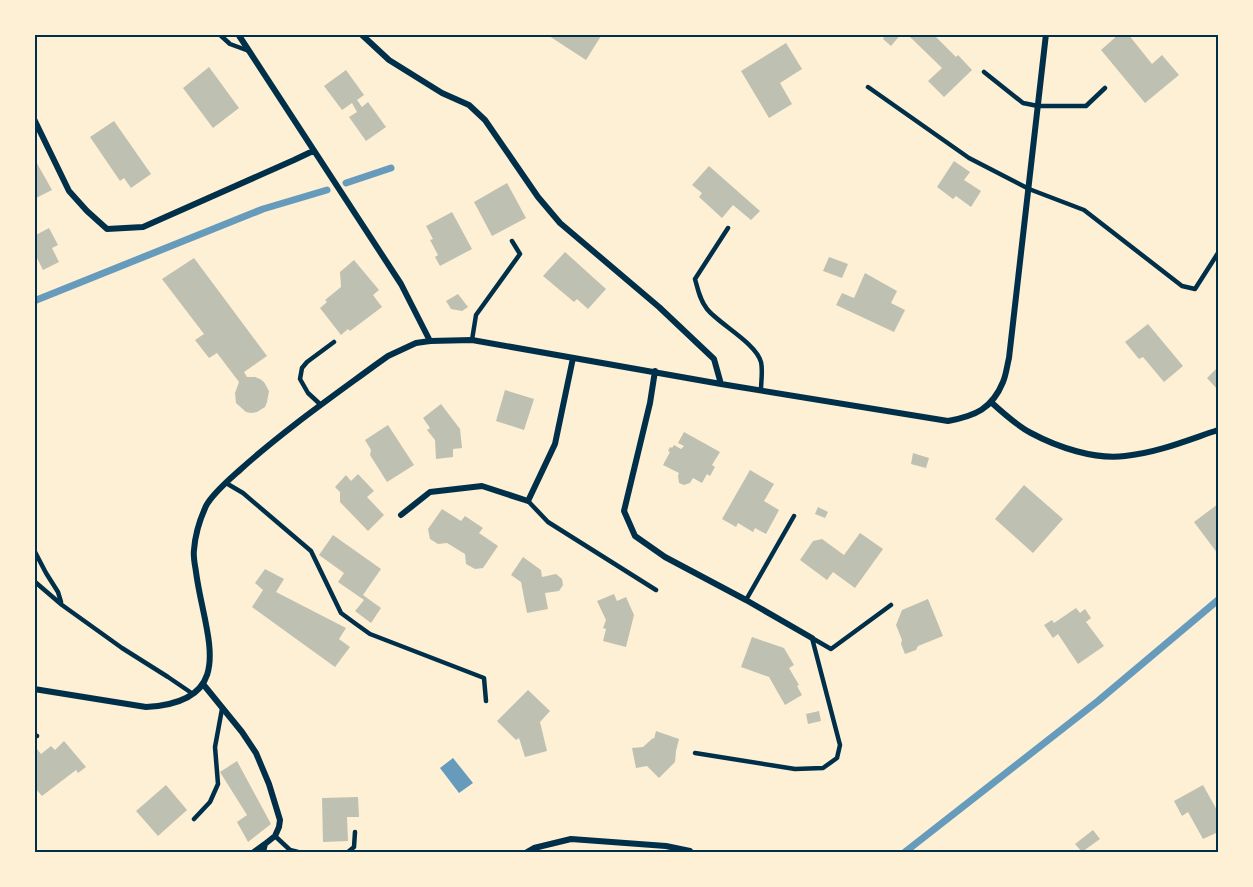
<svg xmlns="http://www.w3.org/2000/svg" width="1253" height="887" font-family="Lora,serif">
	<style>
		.water { fill: #669bbc }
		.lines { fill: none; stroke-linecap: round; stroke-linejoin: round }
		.stream { stroke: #669bbc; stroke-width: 7 }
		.building { fill: #bec0b2 }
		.service { stroke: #003049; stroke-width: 4.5 }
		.minor { stroke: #003049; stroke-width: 6 }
		.neatline { fill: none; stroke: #003049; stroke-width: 2 }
	</style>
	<rect width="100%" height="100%" fill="#fdf0d5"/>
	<!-- water -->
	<path class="water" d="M453,758L473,783L459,793L440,768Z"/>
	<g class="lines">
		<!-- stream -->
		<path class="stream" d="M346,183L391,168
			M34,301L263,209L327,190
			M905,852L1098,701L1218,600"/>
	</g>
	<!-- building -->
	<path class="building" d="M546,34H599L601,36L586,60Z
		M886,34H901L891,46L883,39Z
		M907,34H933L956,57L958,55L972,70L944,97L928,81L942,68Z
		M1119,34H1128L1152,64L1162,55L1179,75L1145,103L1101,50Z
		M786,43L802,69L780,83L792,104L769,118L741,71Z
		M209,67L239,108L213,128L183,88Z
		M346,70L364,95L357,100L362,107L368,102L386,127L366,141L349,117L357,112L352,103L342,110L324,86Z
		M114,121L151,174L131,188L124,178L120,181L90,137Z
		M34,158L52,190L34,199Z
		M954,161L970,172L964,180L981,191L971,207L956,196L953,199L937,187Z
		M709,166L760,211L751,220L733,205L722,218L699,197L702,193L692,185Z
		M507,183L526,218L492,236L474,202Z
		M452,212L472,249L440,266L435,257L438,255L430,240L433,239L426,226Z
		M49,228L58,245L52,248L59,262L43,270L36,256H34V236Z
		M565,252L606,289L588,309L577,299L574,302L543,276Z
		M829,257L848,264L842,278L823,271Z
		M194,258L267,356L244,372L247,377H255L260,379L264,382L269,391L267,402L265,407L257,412L251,413L246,412L236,403L235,393L239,382L217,353L209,358L195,340L204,334L162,279Z
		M354,260L379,290L373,295L382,307L350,331L348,329L341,335L320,308L327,302L325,300L341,287L340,272Z
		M865,273L897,291L891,303L905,310L894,332L836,305L842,293L854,298Z
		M458,294L468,307L462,311L451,309L446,301Z
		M1148,324L1183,366L1164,382L1143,357L1139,359L1125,342Z
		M1218,367V390L1207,378Z
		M505,390L534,399L524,430L496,421Z
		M441,404L460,429L462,448L453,449V457L436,459L435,440L427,430L430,428L423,418Z
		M388,425L414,465L387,482L370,455L371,450L365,440Z
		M684,432L720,452L712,465L715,467L710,476L707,474L702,483L693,478L690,483L684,485L679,483L678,476L679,473L663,465L670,452L668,451L670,447L672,448L674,445L681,449L684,446L678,443Z
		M913,453L929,458L926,468L911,464Z
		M750,470L774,484L764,501L779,510L766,534L755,528L753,532L738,523L736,527L722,519Z
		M358,474L374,491L367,497L384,515L368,531L340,502V492L335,487L346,475L351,481Z
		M1024,485L1063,519L1033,553L995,519Z
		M1218,504V554L1194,522Z
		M818,507L828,512L825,518L815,514Z
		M442,509L461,521L465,516L483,528L479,533L498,546L483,568L475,569L466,564L465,554L447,543L438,544L430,539L428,529Z
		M860,533L883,549L855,588L833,572L827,580L800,560L813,541L822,539L844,555Z
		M333,535L381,569L363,595L381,608L371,623L355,611L364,600L338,582L344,573L319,555Z
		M523,557L541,570L542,577L556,574L562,579L563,585L559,591L545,593L548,609L527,613L521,582L511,575Z
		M265,569L284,579L276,592L346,628L339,639L350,647L335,667L252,607L263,590L255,583Z
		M614,594L617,601L626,597L634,615L626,647L603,641L606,629L603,628L606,620L597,601Z
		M928,599L943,636L918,646L916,650L905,654L901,644L902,640L896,625L902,610Z
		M1076,608L1080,613L1085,609L1091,618L1086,622L1104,646L1078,664L1058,634L1053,638L1044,625L1052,620L1054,623Z
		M752,637L784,648L794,665L789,668L799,685L797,686L802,695L785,705L769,677L741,667Z
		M528,690L550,711L540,722L547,751L525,757L519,738L516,740L497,721Z
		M819,711L821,721L808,724L806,714Z
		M656,731L679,739L676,751L675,762L659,778L647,766L636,768L632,748L643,747L653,738L654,739Z
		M64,741L86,767L78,773L76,770L42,796L34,787V751L37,749L41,754L51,746L55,750Z
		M237,761L271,824L248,842L237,822L247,815L220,772Z
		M166,785L187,810L158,836L136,811Z
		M1203,785L1218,812V838L1216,833L1203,839L1188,812L1182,816L1174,801Z
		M358,797L359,817H347L348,841L323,842L322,798Z
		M1093,830L1100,839L1082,852L1075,844Z"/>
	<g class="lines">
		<!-- service -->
		<path class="service" d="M219,34L230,44L249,51
			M984,72L1023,103L1038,106H1086L1105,88
			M868,87L969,158L1029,189L1084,210L1182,286L1195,289L1218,253
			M728,228L695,279C698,290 700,300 707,309C719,324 756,343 761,362C763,370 761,382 761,390
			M472,340L476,315L520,254L512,241
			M321,405L308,393L300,379L302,368L307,362L334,342
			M226,483L243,493L311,551L341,613L356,624L370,634L484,678L486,701
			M528,501L548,522L656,590
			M34,550L46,573L58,592L61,602
			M34,581L62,605L122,648L168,677L193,694
			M746,600L794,516
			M812,638L831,649L891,605
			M34,735L37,736
			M695,753L795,769L823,768L837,758L840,745L812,638
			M194,819L210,802L218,784L215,747L222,709
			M275,836L290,850L298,852
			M348,852L354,847L355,832"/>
		<!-- minor -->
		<path class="minor" d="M238,34L401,284L430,341
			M361,34L389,60L442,93L469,105L485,120L538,197L560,223L659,307L714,359L721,384
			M34,119L69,191L87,211L107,229L143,227L294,160L313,151
			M655,371L650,403L624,511L635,536L665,557L746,600L812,638
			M991,402C1003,413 1016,425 1031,433C1057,447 1095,460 1125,456C1157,453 1188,440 1218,430
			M401,515L430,492L482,486L528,501L555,444L573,358
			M203,684L242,732L256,753L269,784L280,820L279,827L275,836L265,844L263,852
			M34,689L146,707C241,702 204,634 196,572C195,565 193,557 194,550C195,536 200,519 206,506C213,493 230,479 241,469C282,432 329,399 374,366L388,356L416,343L430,341L472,340L721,384L948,421C975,416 992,409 1003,382C1006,375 1007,366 1009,358L1046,34
			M254,852L265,844
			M527,852L534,848L571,839L666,846L690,851L691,852"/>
	</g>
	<!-- border -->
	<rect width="1253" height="887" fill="none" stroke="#fdf0d5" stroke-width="72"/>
	<rect x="36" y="36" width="1181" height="815" class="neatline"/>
</svg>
